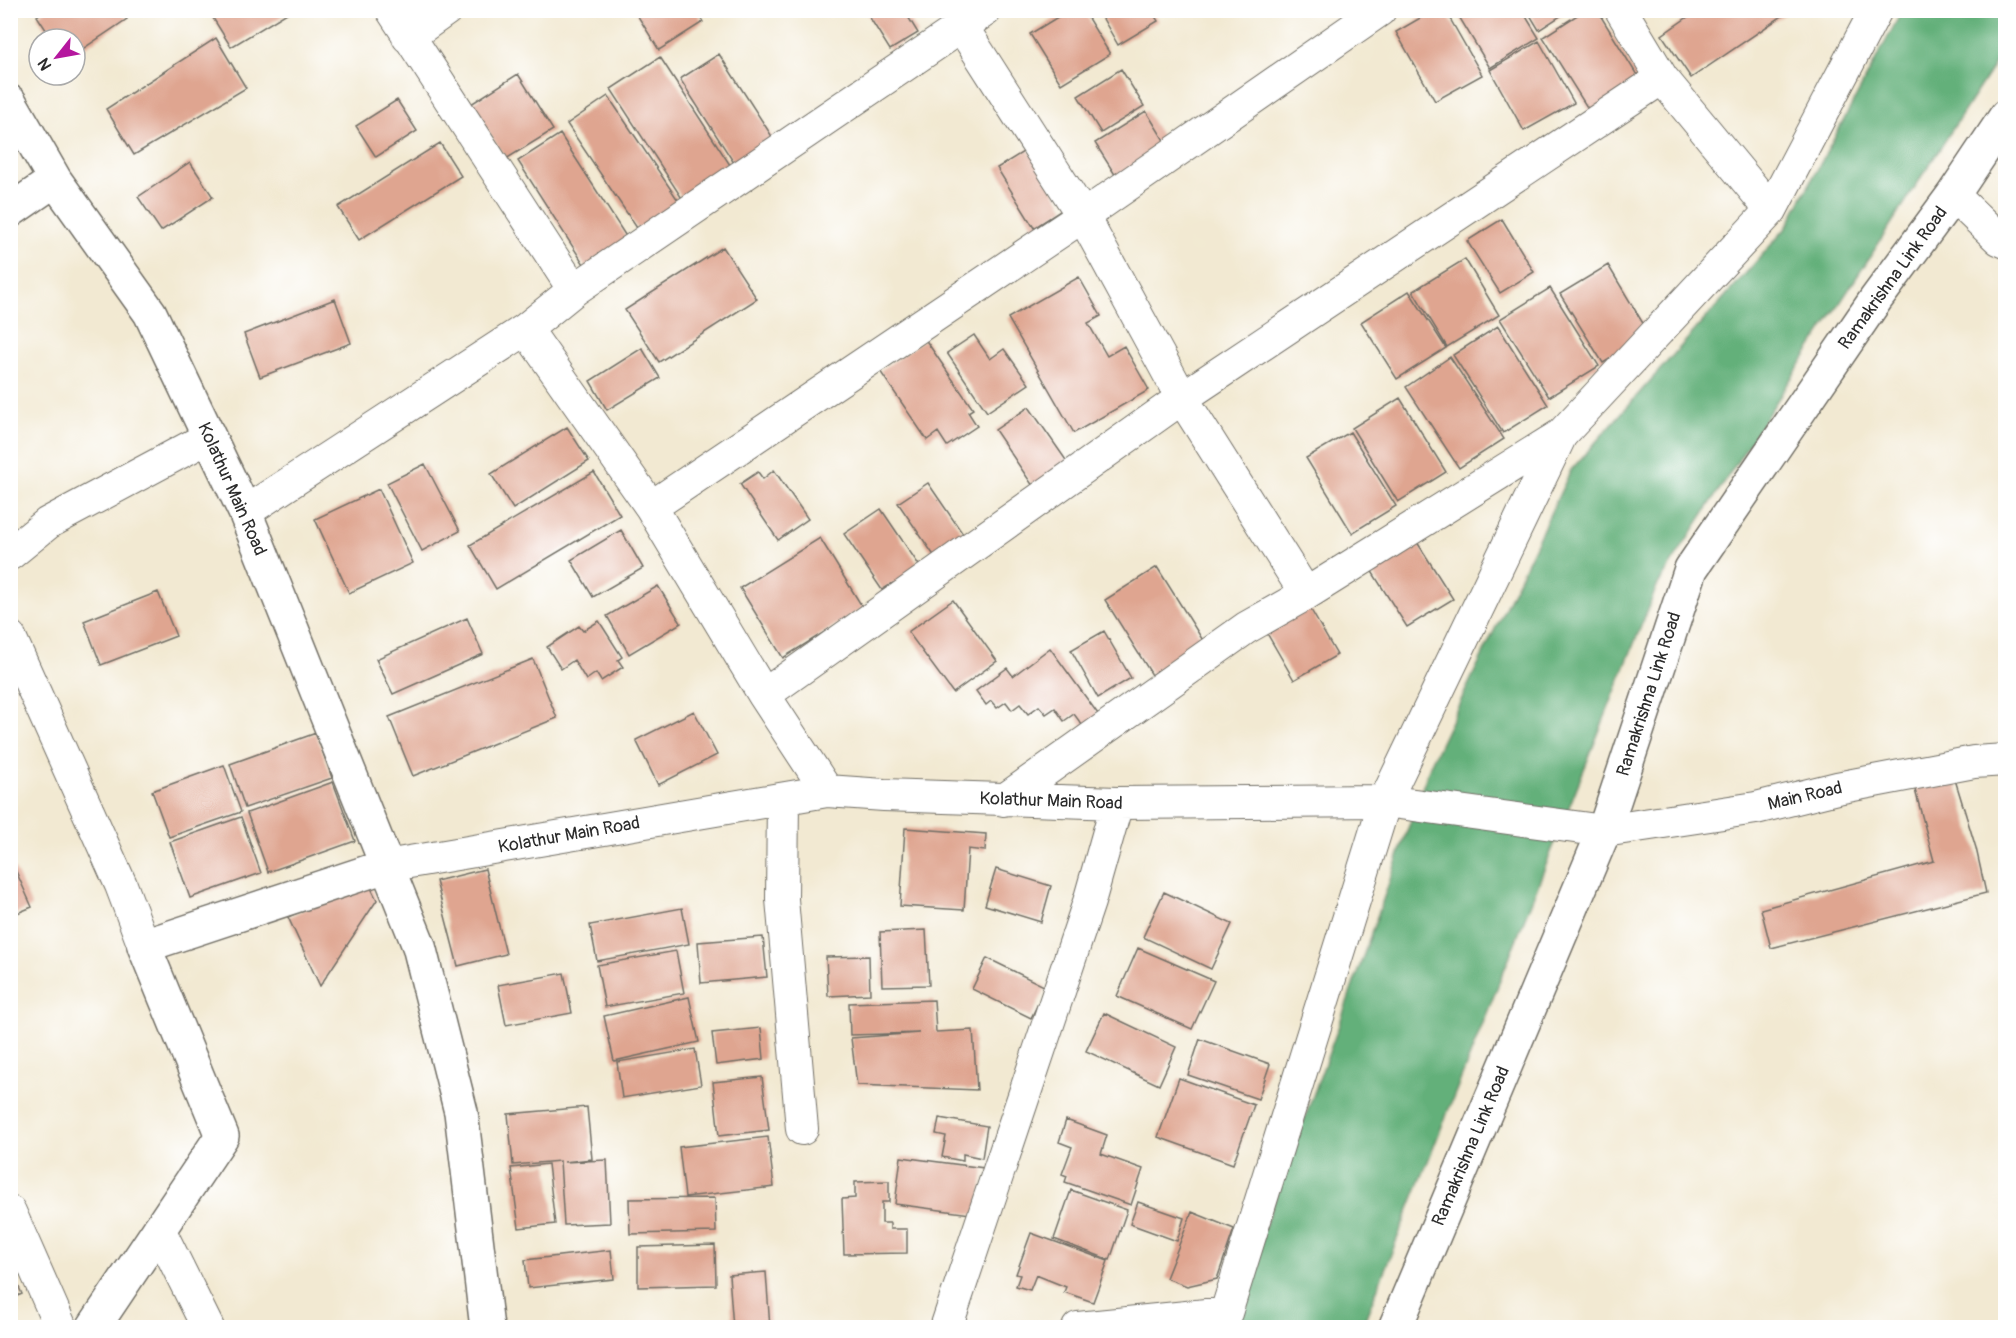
<svg xmlns="http://www.w3.org/2000/svg" width="2016" height="1338" font-family="Pangolin,sans-serif">
	<style>
		.forest { fill: #63b07a; stroke: #476e52; stroke-width: 1.5 }
		.building { fill: #dfa590 }
		.lines { fill: none; stroke-linecap: round; stroke-linejoin: round }
		.minor-casing { stroke: #716e65; stroke-width: 34 }
		.tertiary-casing { stroke: #716e65; stroke-width: 36 }
		.minor { stroke: #fff; stroke-width: 32 }
		.tertiary { stroke: #fff; stroke-width: 33 }
		.labels { text-anchor: middle; dominant-baseline: central; stroke-width: 4.5; stroke-linejoin: round; paint-order: stroke }
		.street-label { font-size: 18px; fill: #2b2b2b; stroke: #fff }
	</style>
	<rect width="100%" height="100%" fill="#fff"/>
	<filter id="ink" filterUnits="userSpaceOnUse"><feTurbulence type="fractalNoise" baseFrequency=".0167" numOctaves="2"/><feDisplacementMap in="SourceGraphic" scale="12" xChannelSelector="R" yChannelSelector="G"/><feConvolveMatrix kernelMatrix="1 2 1 2 8 2 1 2 1" color-interpolation-filters="sRGB"/></filter>
	<filter id="wash" filterUnits="userSpaceOnUse"><feTurbulence type="fractalNoise" baseFrequency=".008" numOctaves="4" result="noise"/><feDisplacementMap in="SourceGraphic" scale="24" xChannelSelector="R" yChannelSelector="G"/><feGaussianBlur stdDeviation="1.35" result="paint"/><feColorMatrix in="noise" values="0 0 0 0 0 0 0 0 0 0 0 0 0 0 0 0 0 1.4 0 .05"/><feComposite in="paint" operator="in"/></filter>
	<g filter="url(#wash)">
		<rect width="100%" height="100%" fill="#f2e9d2"/>
		<!-- forest -->
		<path class="forest" d="M1902,11H2005V48L1657,586L1362,1327L1227,1328L1338,1028L1431,763L1571,470L1786,228Z"/>
		<g id="blocks">
			<!-- building -->
			<path class="building" d="M45,10H121L127,19L75,54V39H52L37,16Z
				M208,10H292L231,47Z
				M634,10H696L703,22L659,50Z
				M865,10H904L918,33L890,50Z
				M1069,10H1083L1110,54L1061,84L1030,34Z
				M1098,10H1151L1158,21L1118,45Z
				M1434,10H1445L1482,75L1435,101L1396,32Z
				M1455,10H1522L1539,38L1490,68Z
				M1527,10H1570L1539,30Z
				M1585,10H1597L1640,80L1590,112L1543,37Z
				M1698,10H1791L1691,78L1662,35Z
				M216,38L246,88L134,155L106,109Z
				M1539,41L1574,103L1524,131L1490,70Z
				M719,54L773,138L734,163L680,79Z
				M660,57L732,168L683,200L611,89Z
				M1121,69L1144,106L1101,133L1078,96Z
				M518,74L553,130L506,159L471,104Z
				M608,96L682,206L641,234L567,124Z
				M397,100L417,131L376,157L356,126Z
				M1146,111L1170,150L1119,181L1095,143Z
				M560,134L629,241L587,269L518,161Z
				M440,143L461,176L359,240L338,207Z
				M1028,149L1065,208L1034,228L997,168Z
				M190,162L213,197L161,231L138,197Z
				M1502,219L1534,272L1500,293L1467,241Z
				M723,247L757,299L659,362L625,310Z
				M1465,259L1499,315L1447,347L1413,291Z
				M1608,265L1650,335L1603,363L1560,294Z
				M1079,277L1101,316L1088,323L1107,356L1124,346L1149,390L1074,433L1008,318Z
				M1550,288L1599,366L1549,397L1500,319Z
				M1409,291L1446,348L1397,379L1361,322Z
				M335,299L351,343L260,377L244,334Z
				M1498,326L1548,405L1503,433L1453,355Z
				M974,335L990,359L1004,349L1029,384L987,412L947,353Z
				M925,339L973,409L968,412L977,426L947,446L938,432L927,440L880,371Z
				M642,348L660,378L607,410L590,381Z
				M1450,357L1504,439L1459,468L1406,387Z
				M1400,398L1446,472L1398,502L1352,428Z
				M1029,407L1068,463L1033,486L995,430Z
				M567,427L589,461L513,509L491,474Z
				M1350,432L1396,506L1352,533L1306,458Z
				M425,464L460,531L422,551L387,483Z
				M774,470L808,519L778,540L740,484L758,472L763,479Z
				M594,472L620,515L496,589L470,545Z
				M928,483L965,537L935,557L898,503Z
				M379,489L413,563L349,593L315,519Z
				M881,509L923,571L897,588L893,583L882,590L844,534Z
				M621,530L643,568L593,597L571,560Z
				M820,538L863,608L783,658L740,588Z
				M1417,542L1453,599L1407,627L1371,570Z
				M1157,567L1204,642L1152,675L1105,600Z
				M658,586L681,623L629,654L607,616Z
				M158,592L176,636L101,665L84,621Z
				M953,600L997,661L953,693L908,632Z
				M1307,603L1337,655L1294,680L1264,628Z
				M467,618L483,654L393,694L376,659Z
				M599,621L622,657L618,660L623,667L601,681L596,673L586,680L574,660L561,669L547,647L579,626L583,631Z
				M1104,631L1131,678L1098,698L1071,650Z
				M1050,648L1101,718L1085,729L1074,714L1064,721L1055,708L1046,714L1039,706L1028,714L1020,704L1012,710L1006,702L997,708L991,701L986,705L976,691L1007,668L1013,676Z
				M533,659L557,718L413,776L389,717Z
				M694,711L717,755L658,785L636,740Z
				M316,733L332,778L245,808L230,764Z
				M224,765L241,812L169,837L152,791Z
				M1953,773L1976,848L1986,893L1771,948L1761,909L1934,861L1914,786Z
				M333,782L355,841L268,872L247,813Z
				M241,817L261,873L190,898L170,842Z
				M905,828L986,834L985,851L968,849L964,910L900,906Z
				M15,869L32,907L10,916V871Z
				M485,869L506,954L458,966L436,881Z
				M996,869L1051,886L1041,922L985,905Z
				M367,880L377,900L320,986L288,917Z
				M1164,892L1232,924L1211,969L1143,937Z
				M682,908L689,944L597,961L590,925Z
				M926,930L929,985L882,986L880,932Z
				M763,937L767,977L701,983L698,942Z
				M1138,948L1214,981L1192,1029L1117,996Z
				M676,951L684,993L605,1007L597,965Z
				M869,956L870,994L828,996L826,957Z
				M987,958L1046,987L1031,1018L972,989Z
				M564,973L572,1013L506,1025L498,985Z
				M689,997L699,1042L614,1061L604,1016Z
				M934,1000L936,1032L973,1030L977,1090L857,1085L851,1038L919,1033L850,1035L849,1003Z
				M1104,1013L1176,1047L1159,1085L1086,1051Z
				M761,1028L764,1059L716,1065L712,1033Z
				M1200,1039L1270,1064L1258,1099L1188,1075Z
				M695,1049L701,1085L622,1098L617,1062Z
				M762,1077L769,1130L719,1136L713,1082Z
				M1179,1078L1254,1105L1233,1164L1158,1137Z
				M587,1107L592,1159L564,1162L607,1160L610,1223L564,1225L560,1161L513,1165L508,1114Z
				M939,1118L987,1126L982,1158L963,1154V1161L942,1157L946,1136L936,1134Z
				M1066,1120L1107,1135L1101,1154L1143,1169L1131,1205L1065,1182L1067,1176L1062,1174L1072,1147L1059,1142Z
				M768,1137L774,1187L685,1197L679,1147Z
				M901,1157L984,1168L978,1215L895,1204Z
				M548,1164L555,1224L519,1228L511,1168Z
				M889,1181V1202H882V1223H890V1229H907V1253L844,1254L842,1199L855,1198V1182Z
				M1071,1190L1127,1210L1110,1260L1054,1239Z
				M715,1198L716,1232L630,1234L629,1199Z
				M1138,1202L1184,1218L1177,1241L1130,1224Z
				M1192,1212L1234,1229L1217,1279L1187,1286L1166,1278Z
				M1031,1233L1108,1261L1093,1302L1064,1292L1066,1287L1036,1275L1030,1290L1016,1286L1020,1275L1016,1274Z
				M715,1245L716,1285L638,1287V1247Z
				M611,1250L614,1279L528,1288L525,1260Z
				M10,1267L22,1294L10,1299Z
				M766,1272L770,1328H733L729,1275Z"/>
		</g>
	</g>
	<g filter="url(#ink)">
		<use href="#blocks" fill-opacity="0" stroke="#716e65" stroke-width="1.5"/>
		<g class="lines">
			<defs>
				<path id="minor" d="M392,10L574,290
					M1621,10L1662,78L1771,210
					M962,27L1083,216L1182,398L1306,594
					M408,37L446,10
					M1953,195L1999,239L2006,242
					M526,329L651,507L764,695L827,791
					M651,507L1083,216L1380,10
					M245,512L526,329L574,290L986,10
					M10,554L48,523L209,437
					M10,637L121,885L144,946
					M764,695L1182,398L1662,78
					M783,799L782,899L802,1129
					M1004,800L1246,628L1306,594L1561,435
					M386,866L827,791L884,795L1117,803L1385,801L1604,831L1756,808L1837,788L1974,762L2006,760
					M10,1212L61,1328
					M159,1229L208,1328
					M946,1328L1089,902L1117,803
					M1078,1328L1226,1313L1385,801L1561,435L1771,210L1876,10"/>
				<path id="tertiary" d="M10,102L55,180L150,313L245,512L419,946L461,1112L487,1328
					M10,211L55,180
					M93,1328L222,1136L144,946L386,866
					M1395,1328L1604,831L1691,569L1876,299L1953,195L2006,116"/>
			</defs>
			<!-- minor casing -->
			<use href="#minor" class="minor-casing"/>
			<!-- tertiary casing -->
			<use href="#tertiary" class="tertiary-casing"/>
			<!-- minor -->
			<use href="#minor" class="minor"/>
			<!-- tertiary -->
			<use href="#tertiary" class="tertiary"/>
		</g>
	</g>
	<g class="labels">
		<!-- street labels -->
		<g class="street-label">
			<text transform="translate(1893 278) rotate(-54)">Ramakrishna Link Road</text>
			<text transform="translate(232 489) rotate(66)">Kolathur Main Road</text>
			<text transform="translate(1649 694) rotate(-72)">Ramakrishna Link Road</text>
			<text transform="translate(1805 796) rotate(-13)">Main Road</text>
			<text transform="translate(1051 801) rotate(2)">Kolathur Main Road</text>
			<text transform="translate(569 835) rotate(-10)">Kolathur Main Road</text>
			<text transform="translate(1471 1146) rotate(-67)">Ramakrishna Link Road</text>
		</g>
	</g>
	<!-- margin -->
	<rect width="2016" height="1338" fill="none" stroke="#fff" stroke-width="36"/>
	<!-- north arrow -->
	<g transform="translate(57 57) rotate(239)"><circle r="28" fill="#ffffff" stroke="#aaaaaa" stroke-width="1.5"/>
	<path d="M0-4.5L10 22L0 15L-10 22Z" fill="#b5179e"/>
	<text y="-9" font-size="16" font-weight="bold" text-anchor="middle" fill="#2b2b2b">N</text>
	</g>
</svg>
